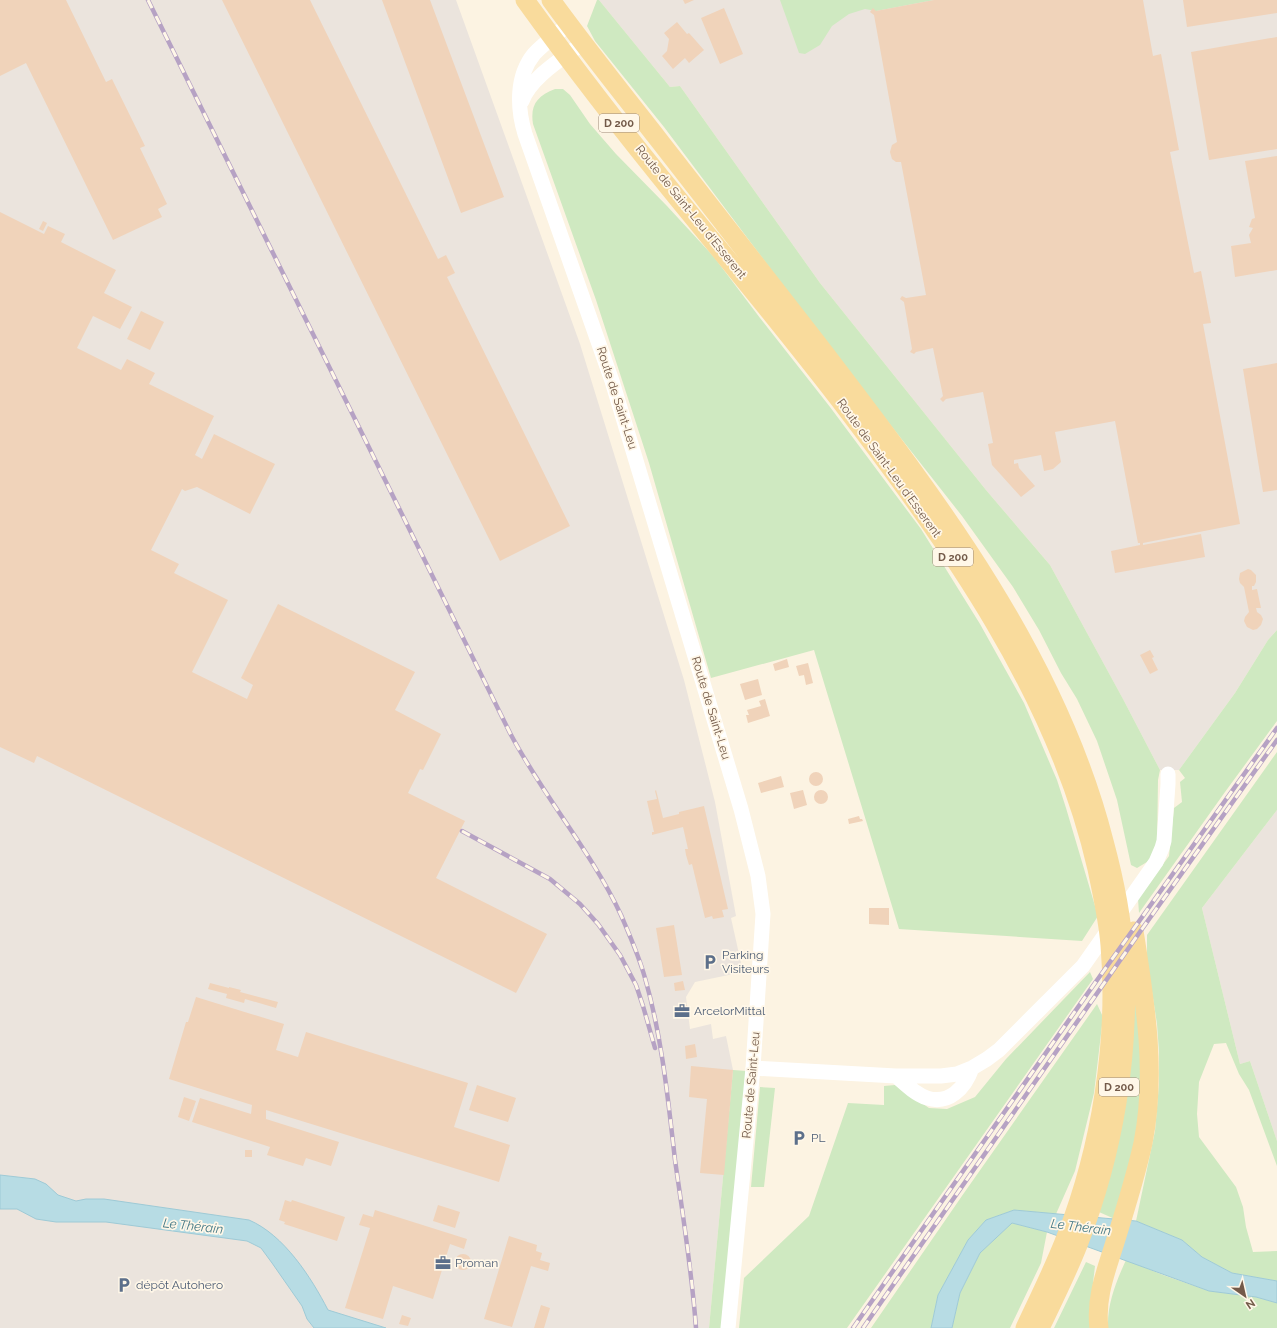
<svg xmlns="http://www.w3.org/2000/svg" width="1277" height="1328" font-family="Raleway,sans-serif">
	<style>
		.industrial { fill: #ebe4dd }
		.green { fill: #cfe9c1 }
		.water { fill: #b7dce4; stroke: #9ecad6 }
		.building { fill: #f0d3ba }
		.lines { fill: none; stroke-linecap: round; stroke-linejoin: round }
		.minor { stroke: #fff; stroke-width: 15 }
		.major { stroke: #f9db9c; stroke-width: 19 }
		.rail-casing { stroke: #b6a2c4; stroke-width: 4.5 }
		.rail { stroke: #fff7e8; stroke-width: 3; stroke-dasharray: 9; stroke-linecap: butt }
		.labels { text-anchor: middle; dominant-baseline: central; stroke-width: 3.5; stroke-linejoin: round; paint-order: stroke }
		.shield { fill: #fff7e8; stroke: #9d8979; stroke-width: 1 }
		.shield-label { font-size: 11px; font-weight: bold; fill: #735a49 }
		.street-label { font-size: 12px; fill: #735a49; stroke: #fff7e8 }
		.service-label { font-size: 12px; fill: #4e5e75; stroke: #fff7e8; text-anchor: start }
		.water-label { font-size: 13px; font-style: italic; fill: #437885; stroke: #fff7e8 }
	</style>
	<rect width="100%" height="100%" fill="#fcf3e2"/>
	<!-- industrial -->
	<path class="industrial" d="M0,0H456L580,344L684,680L715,802L736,916L731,918L743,972L695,982L686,997L690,1029L711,1024L713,1039L726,1036L733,1070L709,1328H0Z
		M599,0H1277V630L1268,640L1235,693L1179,770H1160L1124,701L1050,565L986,490L820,283L680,86L670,87Z
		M1277,810V1141L1250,1061L1240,1064L1202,908Z"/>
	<!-- green -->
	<path class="green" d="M597,0H599L670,87L680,86L820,283L986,490L1050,565L1123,699L1160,770L1158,780L1157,849L1147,862L1137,868L1131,865L1117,800L1097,741L1077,699L1061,673L1039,630L1013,587L962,516L830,348L664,127L595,41L587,26Z
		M780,0H934L876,11L865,9L849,14L832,26L820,45L805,54L799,53Z
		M555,89H563L570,95L590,124L616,154L667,206L714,257L760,318L830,407L921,529L980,624L1024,703L1057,780L1066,808L1098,916L1082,941L899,929L814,650L711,678L649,463L596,300L533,124C530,105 537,96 555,89Z
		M1277,630V721L1225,792L1139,913L1138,899L1169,856L1174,808L1182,802L1180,782L1185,778L1179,770L1235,693L1268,640Z
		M1277,752V810L1202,908L1240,1064L1250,1061L1277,1141V1166L1249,1090L1239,1074L1226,1043L1214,1044L1199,1082L1197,1114L1199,1137L1236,1187L1243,1207L1246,1227L1253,1252L1277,1251V1281L1232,1273L1202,1257L1182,1240L1136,1221L1155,1131L1159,1084V1052L1157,1024L1147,959V935Z
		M1090,972L1093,979L847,1328H739L744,1278L809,1216L848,1103L884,1105V1086L895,1085L929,1108L947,1109L975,1097L1006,1059Z
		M1134,1001H1139L1144,1101L1117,1220L1099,1212Z
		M1097,1004L1103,1017L1094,1093L1075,1171L1056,1214L1014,1210L986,1220L968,1240L938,1295L931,1328H871L964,1193Z
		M733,1070L747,1071L722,1328H709Z
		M760,1087L775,1088L764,1187H751Z
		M1012,1223L1047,1232L1041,1263L1010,1328H952L960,1293L980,1253Z
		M1126,1260L1163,1275L1209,1291L1256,1297L1277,1303V1328H1108C1107,1304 1116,1282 1126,1260Z
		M1086,1262L1095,1266L1093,1283L1091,1328H1054Z"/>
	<!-- water -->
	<path class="water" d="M0,1175L35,1179L46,1184L58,1195L76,1201L86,1199H104L249,1220C284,1235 311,1277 328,1310L386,1328H314L307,1319L302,1306L272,1263L261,1248L247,1241L106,1222H56L36,1219L17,1209H0Z
		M1014,1210L1136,1221L1182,1240L1202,1257L1232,1273L1277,1281V1303L1256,1297L1209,1291L1047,1232L1012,1223L980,1253L960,1293L952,1328H931L938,1295L968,1240L986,1220Z"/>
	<!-- building -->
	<path class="building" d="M0,0H66L106,82L112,79L145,146L140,148L167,204L158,209L162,217L113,240L26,63L0,76Z
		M222,0H310L438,259L446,255L455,273L447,277L570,526L500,561Z
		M382,0H430L504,197L461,213Z
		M683,0H694L685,4Z
		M934,0H1143L1153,56L1161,54L1179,150L1170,152L1194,273L1201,271L1211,323L1203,324L1240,524L1143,543V545L1201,534L1205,557L1115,573L1111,551L1140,545V543H1138L1115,421L1055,432L1061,462L1053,469L1044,471L1041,455L1014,460V464L1018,463L1019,468L1035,486L1021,497L992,465L988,444L993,443L983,392L946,399L943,402L940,399L943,396L933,348L916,352L914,354L910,352L912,349L904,302L900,299L902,296L906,298L926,295L901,162H896L892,159L890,152L892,145L897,142L874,15L870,12L873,8L876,11Z
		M1183,0H1277V13L1187,27Z
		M724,8L743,54L720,64L701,18Z
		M677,22L687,34L689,33L704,50L689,63L685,58L673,69L662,56L667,51L669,39L664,33Z
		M1277,37V149L1209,160L1191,52Z
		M1277,156V270L1235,277L1231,246L1251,243L1249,235L1253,228L1249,227L1252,219L1255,218L1245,161Z
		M0,212L44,234L48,226L65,234L61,242L116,270L104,293L132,307L120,329L93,316L77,348L121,370L127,359L155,373L149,384L214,416L195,455L202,459L214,434L275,464L250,514L197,487L185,491L182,489L151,550L179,564L174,573L228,600L192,672L247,699L253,685L241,678L278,604L415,672L395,710L441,734L423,770L420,769L408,793L465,821L436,878L547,934L516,993L37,756L34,763L0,747Z
		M43,221L47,223L43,231L39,229Z
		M141,311L164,322L150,350L127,339Z
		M1277,363V490L1263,492L1243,369Z
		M1248,569L1251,570L1256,575V582L1254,586H1252V590L1257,589L1261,608H1256L1257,612L1261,615L1263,619L1261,625L1257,629L1253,630L1247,627L1244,621L1245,617L1249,612L1244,587L1240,583L1239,579L1240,573Z
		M1150,650L1154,657L1152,658L1158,670L1150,674L1140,655Z
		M787,659L789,667L775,671L773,664Z
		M808,663L813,683L806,685L804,675L799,676L796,666Z
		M758,679L762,695L745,700L740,684Z
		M765,699L770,716L748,723L746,715H749L747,710L761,706L759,701Z
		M809 779a7 7 0 1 1 14 0a7 7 0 1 1-14 0Z
		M781,776L784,787L761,793L758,783Z
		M814 797a7 7 0 1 1 14 0a7 7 0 1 1-14 0Z
		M656,790L663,818L679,814V812L704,806L728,909L722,910L724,917L713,919L712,916L705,918L692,864L689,865L686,855L685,849H688L683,827L652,835V832H654L647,801L657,799L655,791Z
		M803,790L807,805L794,809L790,793Z
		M859,816L860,819H862L863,821L849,824L848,819Z
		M869,908H889V925L869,924Z
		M674,925L682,975L664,977L656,928Z
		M683,981L685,990L675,991L674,983Z
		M210,983L229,988V987L241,990L240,992L278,1002L276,1008L245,999L244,1003L226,998L227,994L208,989Z
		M196,997L284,1024L276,1050L298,1057L306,1032L468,1083L454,1127L510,1145L499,1182L266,1110V1119L339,1142L331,1166L306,1158L303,1166L267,1155L270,1147L192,1122L200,1098L251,1114L252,1105L169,1079L186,1022H188Z
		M687,1005L689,1017L679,1018L677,1007Z
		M695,1044L697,1057L686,1059L685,1046Z
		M691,1066L733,1070L724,1175L700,1173L707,1099L689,1097Z
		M477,1085L516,1098L508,1122L469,1110Z
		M184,1097L196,1101L189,1121L178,1117Z
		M245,1150H252V1157H245Z
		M285,1200L291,1202L292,1200L345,1217L337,1241L284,1224L285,1222L279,1220Z
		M438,1205L460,1212L455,1228L433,1221Z
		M375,1210L467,1239L464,1249L450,1244L433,1299L393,1286L383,1319L345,1308L370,1228L359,1225L363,1214L373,1217Z
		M509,1236L537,1245L536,1251L542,1253L540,1260L550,1263L548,1271L531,1266L512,1327L484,1319Z
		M455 1262a8 8 0 1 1 16 0a8 8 0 1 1-16 0Z
		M541,1305L550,1308L544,1328H534Z
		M402,1315L411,1318L408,1326L399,1324Z"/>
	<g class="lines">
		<!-- minor -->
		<path class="minor" d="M569,24C557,34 544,43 534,54C516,76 517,108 525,134L612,381L741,809L758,876L763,914L753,1068L728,1328
			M522,101C531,77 563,58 583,43
			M753,1068L896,1076H941L957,1074L972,1068L987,1059L999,1050L1083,966L1156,862L1162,848L1164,841L1168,784V774
			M896,1076C905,1084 915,1094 927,1098C949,1105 965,1088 972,1068"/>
		<!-- major -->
		<path class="major" d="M525,0C574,68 626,135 679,200C734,267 789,334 842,403C949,544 1057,693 1097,869C1102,894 1108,919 1110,945C1118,1042 1101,1147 1066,1237C1054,1268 1039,1298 1025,1328
			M551,0C585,47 622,93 658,139C711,207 764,275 817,343C933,495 1056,653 1104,841C1114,878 1122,915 1124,954C1131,1052 1114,1153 1078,1245C1067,1273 1053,1301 1040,1328
			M1099,1328C1095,1296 1107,1269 1116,1239C1126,1207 1136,1175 1143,1143C1157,1072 1145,1001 1134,931"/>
		<defs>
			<path id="rail" d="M148,0L510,733C543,796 591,851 621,915C630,936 639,956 645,978C662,1037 668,1099 675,1160C683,1216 692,1272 696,1328
				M462,831L550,879L580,904L598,924L620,955L636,985L643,1006L655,1048
				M853,1328L1090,990L1277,728
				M863,1328L1142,929L1277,740"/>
		</defs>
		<!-- rail casing -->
		<use href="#rail" class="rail-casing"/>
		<!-- rail -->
		<use href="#rail" class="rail"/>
	</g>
	<!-- icons -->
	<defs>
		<symbol id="parking-bare" viewBox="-9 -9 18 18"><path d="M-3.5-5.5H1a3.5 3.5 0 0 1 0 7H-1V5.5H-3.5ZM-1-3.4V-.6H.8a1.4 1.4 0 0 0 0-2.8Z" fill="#5c6f8a" stroke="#fff7e8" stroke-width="2.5" paint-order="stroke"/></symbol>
		<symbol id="office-bare" viewBox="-9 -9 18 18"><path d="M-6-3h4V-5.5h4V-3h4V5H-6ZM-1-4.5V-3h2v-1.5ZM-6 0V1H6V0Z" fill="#5c6f8a" stroke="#fff7e8" stroke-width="2.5" paint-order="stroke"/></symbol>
	</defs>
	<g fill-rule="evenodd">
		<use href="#parking-bare" x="699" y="951" width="22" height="22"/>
		<use href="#office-bare" x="671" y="1000" width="22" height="22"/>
		<use href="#parking-bare" x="788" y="1127" width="22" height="22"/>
		<use href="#office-bare" x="432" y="1252" width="22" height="22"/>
		<use href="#parking-bare" x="113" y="1274" width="22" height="22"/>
	</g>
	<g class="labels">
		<!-- shield labels -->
		<g class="shield">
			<rect x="599" y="114" width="40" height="18" rx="3"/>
			<rect x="933" y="548" width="40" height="18" rx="3"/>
			<rect x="1099" y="1078" width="40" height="18" rx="3"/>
		</g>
		<g class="shield-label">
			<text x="619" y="123">D 200</text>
			<text x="953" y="557">D 200</text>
			<text x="1119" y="1087">D 200</text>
		</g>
		<!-- street labels -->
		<g class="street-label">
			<text transform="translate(691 212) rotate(51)">Route de Saint-Leu d'Esserent</text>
			<text transform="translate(617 398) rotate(72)">Route de Saint-Leu</text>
			<text transform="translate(889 468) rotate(54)">Route de Saint-Leu d'Esserent</text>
			<text transform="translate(711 708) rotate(73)">Route de Saint-Leu</text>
			<text transform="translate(751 1085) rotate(-85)">Route de Saint-Leu</text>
		</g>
		<!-- service labels -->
		<g class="service-label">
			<text x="722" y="955">Parking<tspan x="722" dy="14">Visiteurs</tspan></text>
			<text x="694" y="1011">ArcelorMittal</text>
			<text x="811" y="1138">PL</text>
			<text x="455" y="1263">Proman</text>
			<text x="136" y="1285">dépôt Autohero</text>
		</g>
		<!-- water labels -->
		<g class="water-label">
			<text transform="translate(193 1226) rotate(6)">Le Thérain</text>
			<text transform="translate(1081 1227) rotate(7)">Le Thérain</text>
		</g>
	</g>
	<!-- north arrow -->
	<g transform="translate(1245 1296) rotate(146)" stroke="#fff7e8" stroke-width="3" paint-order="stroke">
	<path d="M0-3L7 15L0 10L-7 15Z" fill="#735a49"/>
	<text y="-6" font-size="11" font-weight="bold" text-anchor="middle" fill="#735a49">N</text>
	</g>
</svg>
